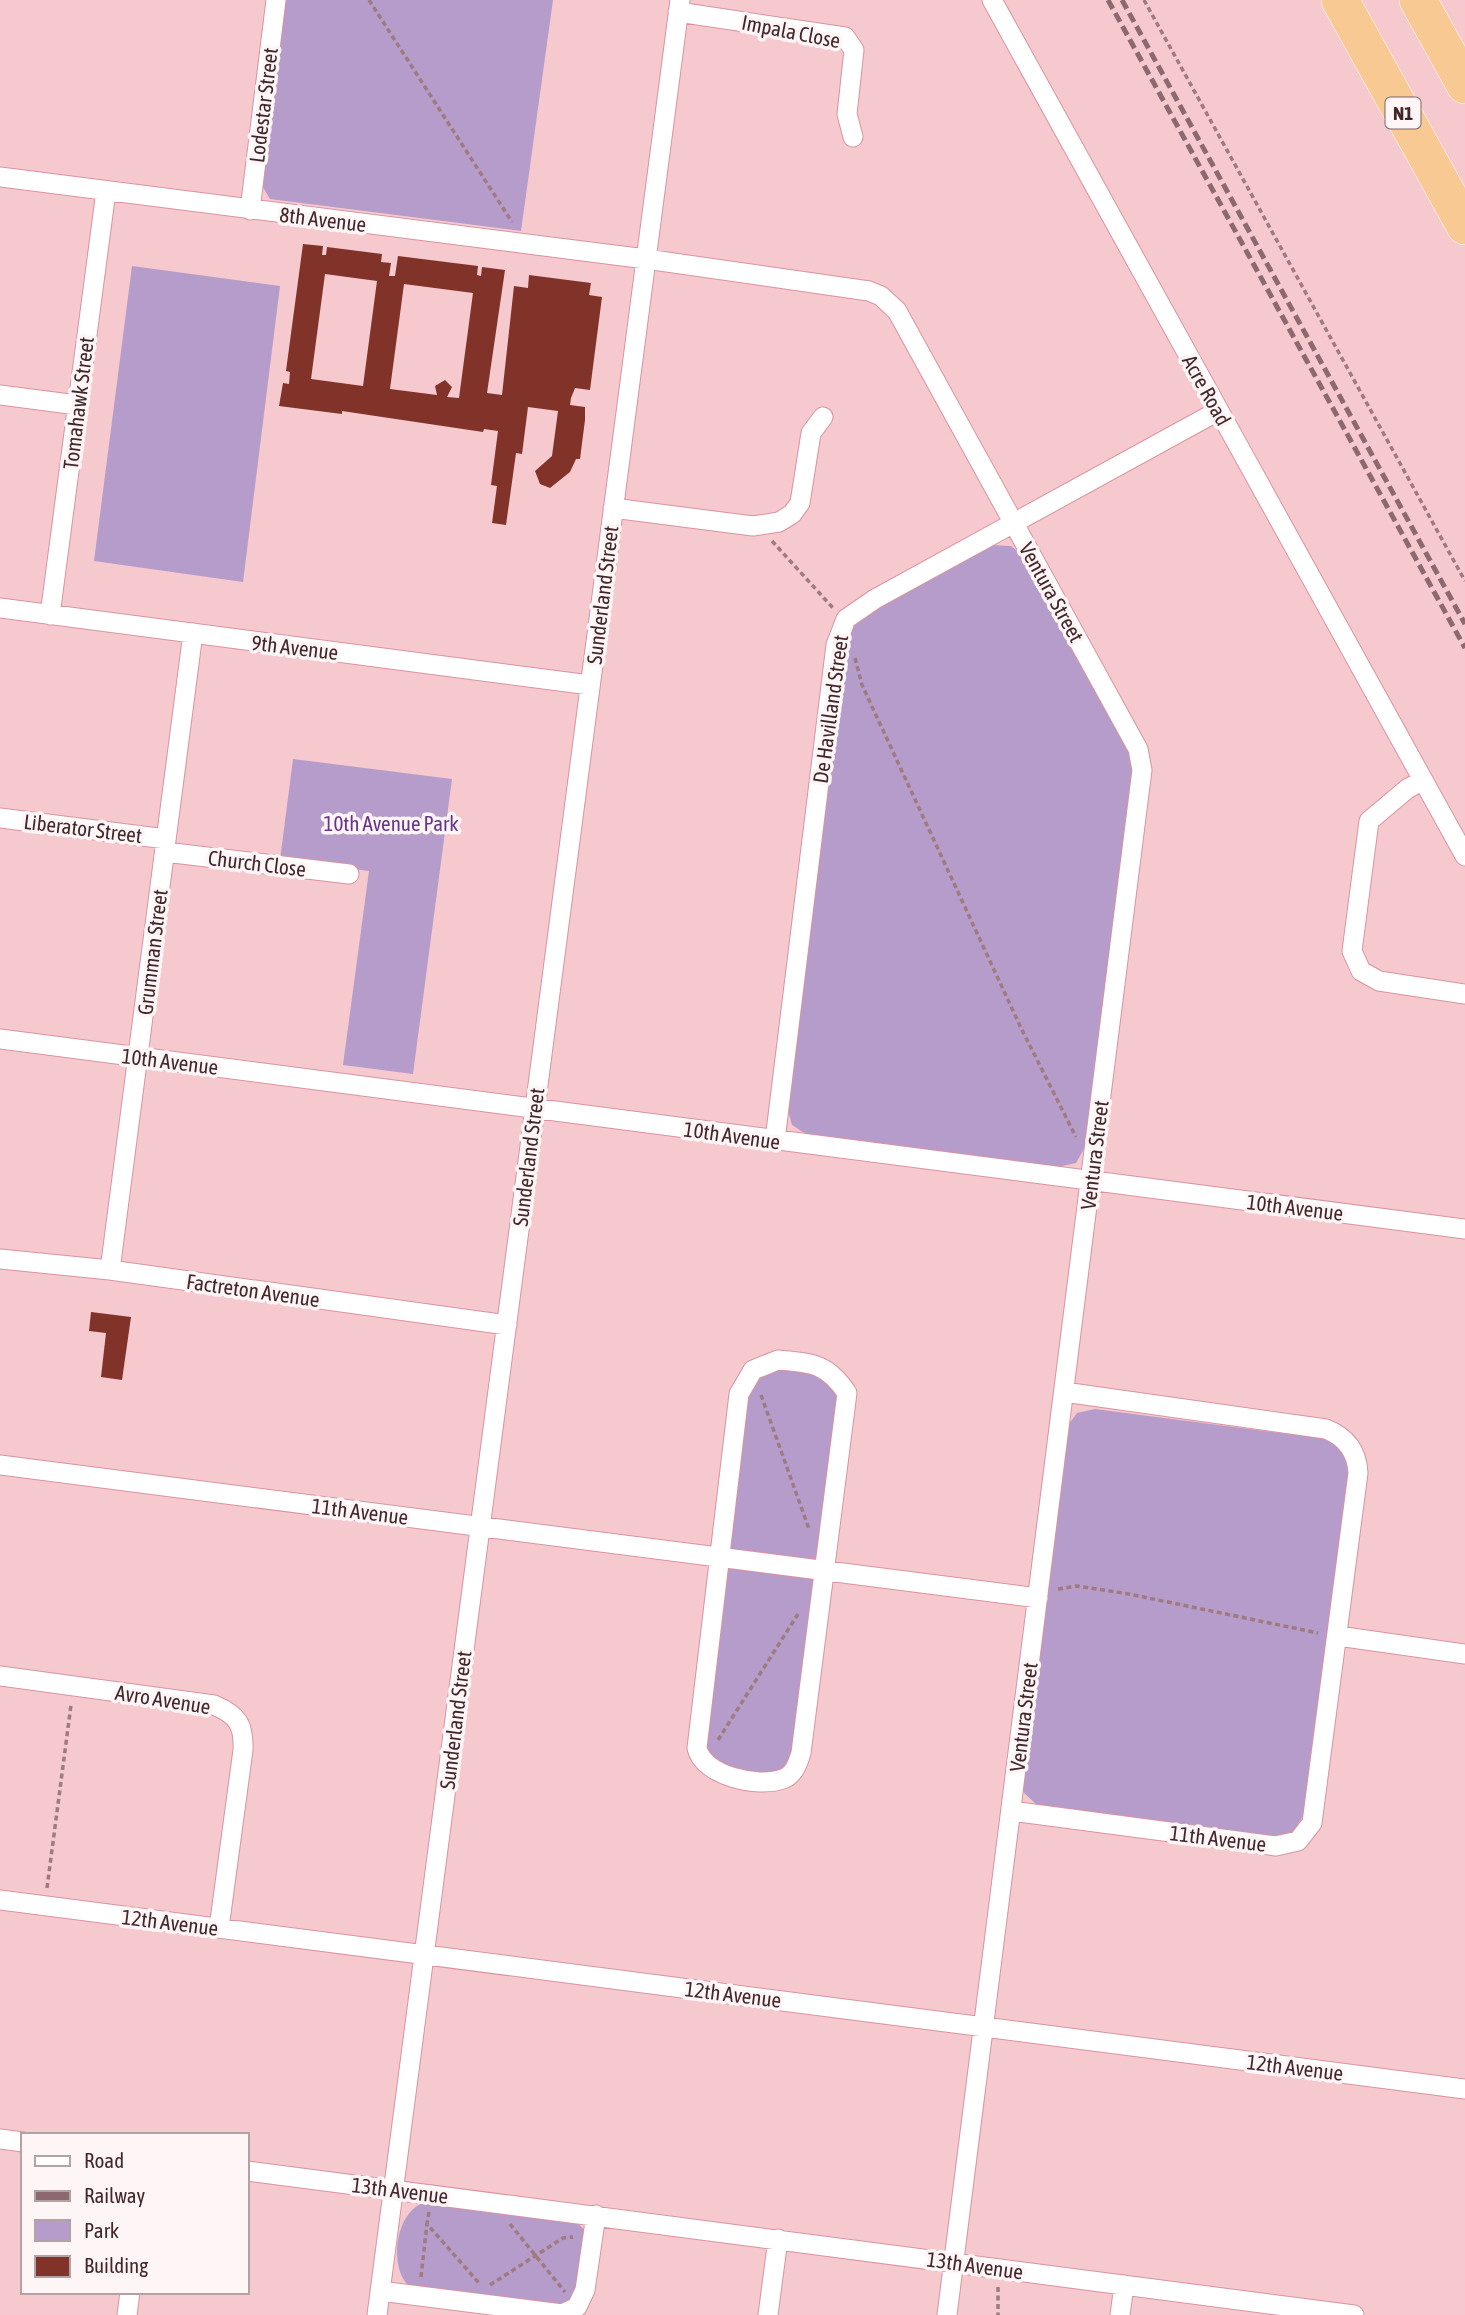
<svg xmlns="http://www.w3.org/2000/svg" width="1465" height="2315" font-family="'Asap Condensed',sans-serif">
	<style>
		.green { fill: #b59cca }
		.building { fill: #813229; fill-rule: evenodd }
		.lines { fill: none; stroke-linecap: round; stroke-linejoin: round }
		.street-casing { stroke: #da939e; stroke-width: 21 }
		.highway-casing { stroke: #fff; stroke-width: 38 }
		.path { stroke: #9f7a7f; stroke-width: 3.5; stroke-dasharray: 5 3.5; stroke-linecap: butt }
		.street { stroke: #fff; stroke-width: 19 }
		.highway { stroke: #f9c994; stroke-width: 37 }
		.rail { stroke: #8c696e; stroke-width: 5; stroke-dasharray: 10 5; stroke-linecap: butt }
		.labels { text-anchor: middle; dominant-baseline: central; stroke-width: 7; stroke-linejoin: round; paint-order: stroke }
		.shield { fill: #fdf5f6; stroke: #7a6467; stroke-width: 2 }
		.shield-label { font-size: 19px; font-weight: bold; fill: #42262a }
		.street-label { font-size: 21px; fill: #42262a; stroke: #fdf5f6 }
		.park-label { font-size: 21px; fill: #66348a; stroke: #fdf5f6 }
	</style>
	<rect width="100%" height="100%" fill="#f6c9cf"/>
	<!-- green -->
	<path class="green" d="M284,0H553L521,231L270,199L261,184Z
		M132,266L280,286L243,582L94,561Z
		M991,545L1011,546L1023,556L1134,763L1085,1147L1076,1163L1058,1167L809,1136L792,1125L786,1104L849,634L853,623L865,614Z
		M293,759L452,779L413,1074L343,1065L369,871L280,860Z
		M796,1362L847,1393L801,1753L784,1779L703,1763L741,1385Z
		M1095,1409L1327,1439L1344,1450L1349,1469L1303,1816L1293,1832L1276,1838L1037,1805L1022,1791L1066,1428L1077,1413Z
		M423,2203L577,2223L586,2231L574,2298L562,2306L410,2287C388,2269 395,2213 423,2203Z"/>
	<!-- building -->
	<path class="building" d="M303,244L323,246L322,255H326L327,247L382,254L381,262L391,263L389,276H395L398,256L478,266L477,275L481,276L482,267L505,270L487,393L502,395L514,286L528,288L529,275L591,283L589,295L602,297L590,390L575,388L571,398L570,405L585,407V420L580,459H576L570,472L550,488L540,484L535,471L552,456L558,411L528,407L522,454L516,453L506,525L492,523L497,486L491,485L498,431L484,429L483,432L342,411V414L279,406L283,383L289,384L290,372L286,371ZM325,274L377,281L363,386L311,379ZM404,284L473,293L459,398L447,397L452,387L445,380L435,386L437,395L390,389Z
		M91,1312L131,1317L122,1380L101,1377L106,1333L89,1331Z"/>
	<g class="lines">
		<defs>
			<path id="street" d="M992,0L1465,856
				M678,12L845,37L854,50L847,114L853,137
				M0,177L646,259L869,291L881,296L897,311L1138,749L1142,770L947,2315
				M250,210L276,0
				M0,395L77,405
				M613,508L753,526L779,522L792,514L800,503L811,433L823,417
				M0,608L590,685
				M50,615L106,191
				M1423,780L1407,789L1369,821L1352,951L1361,971L1379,981L1465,994
				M0,818L166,839
				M165,852L349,874
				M0,1039L1465,1229
				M775,1140L836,645L846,619L875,599L1218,411
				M0,1259L110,1270L507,1325
				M110,1270L193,633
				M778,1360C812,1363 827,1363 847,1393L801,1753C798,1763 794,1775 783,1779C758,1788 703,1776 697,1748L739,1394L753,1370Z
				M0,1465L1038,1598
				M1338,1636L1465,1654
				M0,1676L214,1705C238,1715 244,1725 243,1750L219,1928
				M1011,1811L1276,1846L1298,1841L1312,1823L1358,1473C1357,1451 1346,1437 1326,1429L1064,1392
				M0,1900L1465,2089
				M0,2139L23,2142
				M247,2171L1354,2315
				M380,2291L562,2314L577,2307L585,2290L596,2215
				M127,2315L130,2292
				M377,2315L680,0
				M768,2315L778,2239
				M1120,2315L1124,2285"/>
			<path id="highway" d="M1340,0L1465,226
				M1418,0L1465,85"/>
		</defs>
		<!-- street casing -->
		<use href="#street" class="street-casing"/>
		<!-- highway casing -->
		<use href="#highway" class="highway-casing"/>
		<!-- path -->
		<path class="path" d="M369,0L512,222
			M1144,0L1465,581
			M772,541L833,608
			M855,658L862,685L1021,1028L1076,1137
			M761,1395L809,1529
			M1058,1589L1077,1586L1129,1594L1318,1633
			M718,1740L798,1614
			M47,1888L71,1705
			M429,2212L427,2224L479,2283
			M510,2224L565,2292
			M421,2277L427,2224
			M490,2285L563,2238L573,2237
			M998,2287V2315"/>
		<!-- street -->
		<use href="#street" class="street"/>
		<!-- highway -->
		<use href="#highway" class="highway"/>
		<!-- rail -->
		<path class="rail" d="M1108,0L1465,648
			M1122,0L1465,624"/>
	</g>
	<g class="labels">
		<!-- shield labels -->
		<rect class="shield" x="1385.5" y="97.5" width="35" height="31" rx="5"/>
		<g class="shield-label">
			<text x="1403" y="113">N1</text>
		</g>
		<!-- street labels -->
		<g class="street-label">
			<text transform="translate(791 31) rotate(11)">Impala Close</text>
			<text transform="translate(263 105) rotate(-83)">Lodestar Street</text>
			<text transform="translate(323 219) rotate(7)">8th Avenue</text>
			<text transform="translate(1207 390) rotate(61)">Acre Road</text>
			<text transform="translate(78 403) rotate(-83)">Tomahawk Street</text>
			<text transform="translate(1052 592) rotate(61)">Ventura Street</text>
			<text transform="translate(602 595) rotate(-83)">Sunderland Street</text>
			<text transform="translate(295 647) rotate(7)">9th Avenue</text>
			<text transform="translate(830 709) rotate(-82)">De Havilland Street</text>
			<text transform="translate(83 828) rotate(7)">Liberator Street</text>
			<text transform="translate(257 863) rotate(7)">Church Close</text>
			<text transform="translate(152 952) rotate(-83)">Grumman Street</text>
			<text transform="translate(170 1061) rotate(7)">10th Avenue</text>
			<text transform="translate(732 1135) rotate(8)">10th Avenue</text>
			<text transform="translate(1094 1155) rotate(-83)">Ventura Street</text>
			<text transform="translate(528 1157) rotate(-83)">Sunderland Street</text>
			<text transform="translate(1295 1207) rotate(7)">10th Avenue</text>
			<text transform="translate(253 1290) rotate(8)">Factreton Avenue</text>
			<text transform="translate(360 1511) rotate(7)">11th Avenue</text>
			<text transform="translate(163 1699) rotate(9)">Avro Avenue</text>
			<text transform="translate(1023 1717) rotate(-83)">Ventura Street</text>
			<text transform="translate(455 1720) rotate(-83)">Sunderland Street</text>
			<text transform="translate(1218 1838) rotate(7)">11th Avenue</text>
			<text transform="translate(170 1922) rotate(7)">12th Avenue</text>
			<text transform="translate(733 1994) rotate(7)">12th Avenue</text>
			<text transform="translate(1295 2067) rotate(7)">12th Avenue</text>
			<text transform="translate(400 2190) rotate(7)">13th Avenue</text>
			<text transform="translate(975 2265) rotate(8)">13th Avenue</text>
		</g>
		<!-- park labels -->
		<g class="park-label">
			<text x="391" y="823">10th Avenue Park</text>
		</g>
	</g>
	<!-- legend -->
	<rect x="21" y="2133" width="228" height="161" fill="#fdf5f6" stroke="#b2a2a4" stroke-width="2"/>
	<rect x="35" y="2156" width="35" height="10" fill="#ffffff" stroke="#b2a2a4" stroke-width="2"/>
	<text x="84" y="2168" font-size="21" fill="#42262a">Road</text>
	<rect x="35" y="2191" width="35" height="10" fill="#8c696e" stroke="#b2a2a4" stroke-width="2"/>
	<text x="84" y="2203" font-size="21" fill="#42262a">Railway</text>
	<rect x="35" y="2220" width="35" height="21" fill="#b59cca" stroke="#b2a2a4" stroke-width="2"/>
	<text x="84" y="2238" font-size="21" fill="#42262a">Park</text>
	<rect x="35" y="2256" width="35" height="21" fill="#813229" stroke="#b2a2a4" stroke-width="2"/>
	<text x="84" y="2273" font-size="21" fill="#42262a">Building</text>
</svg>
